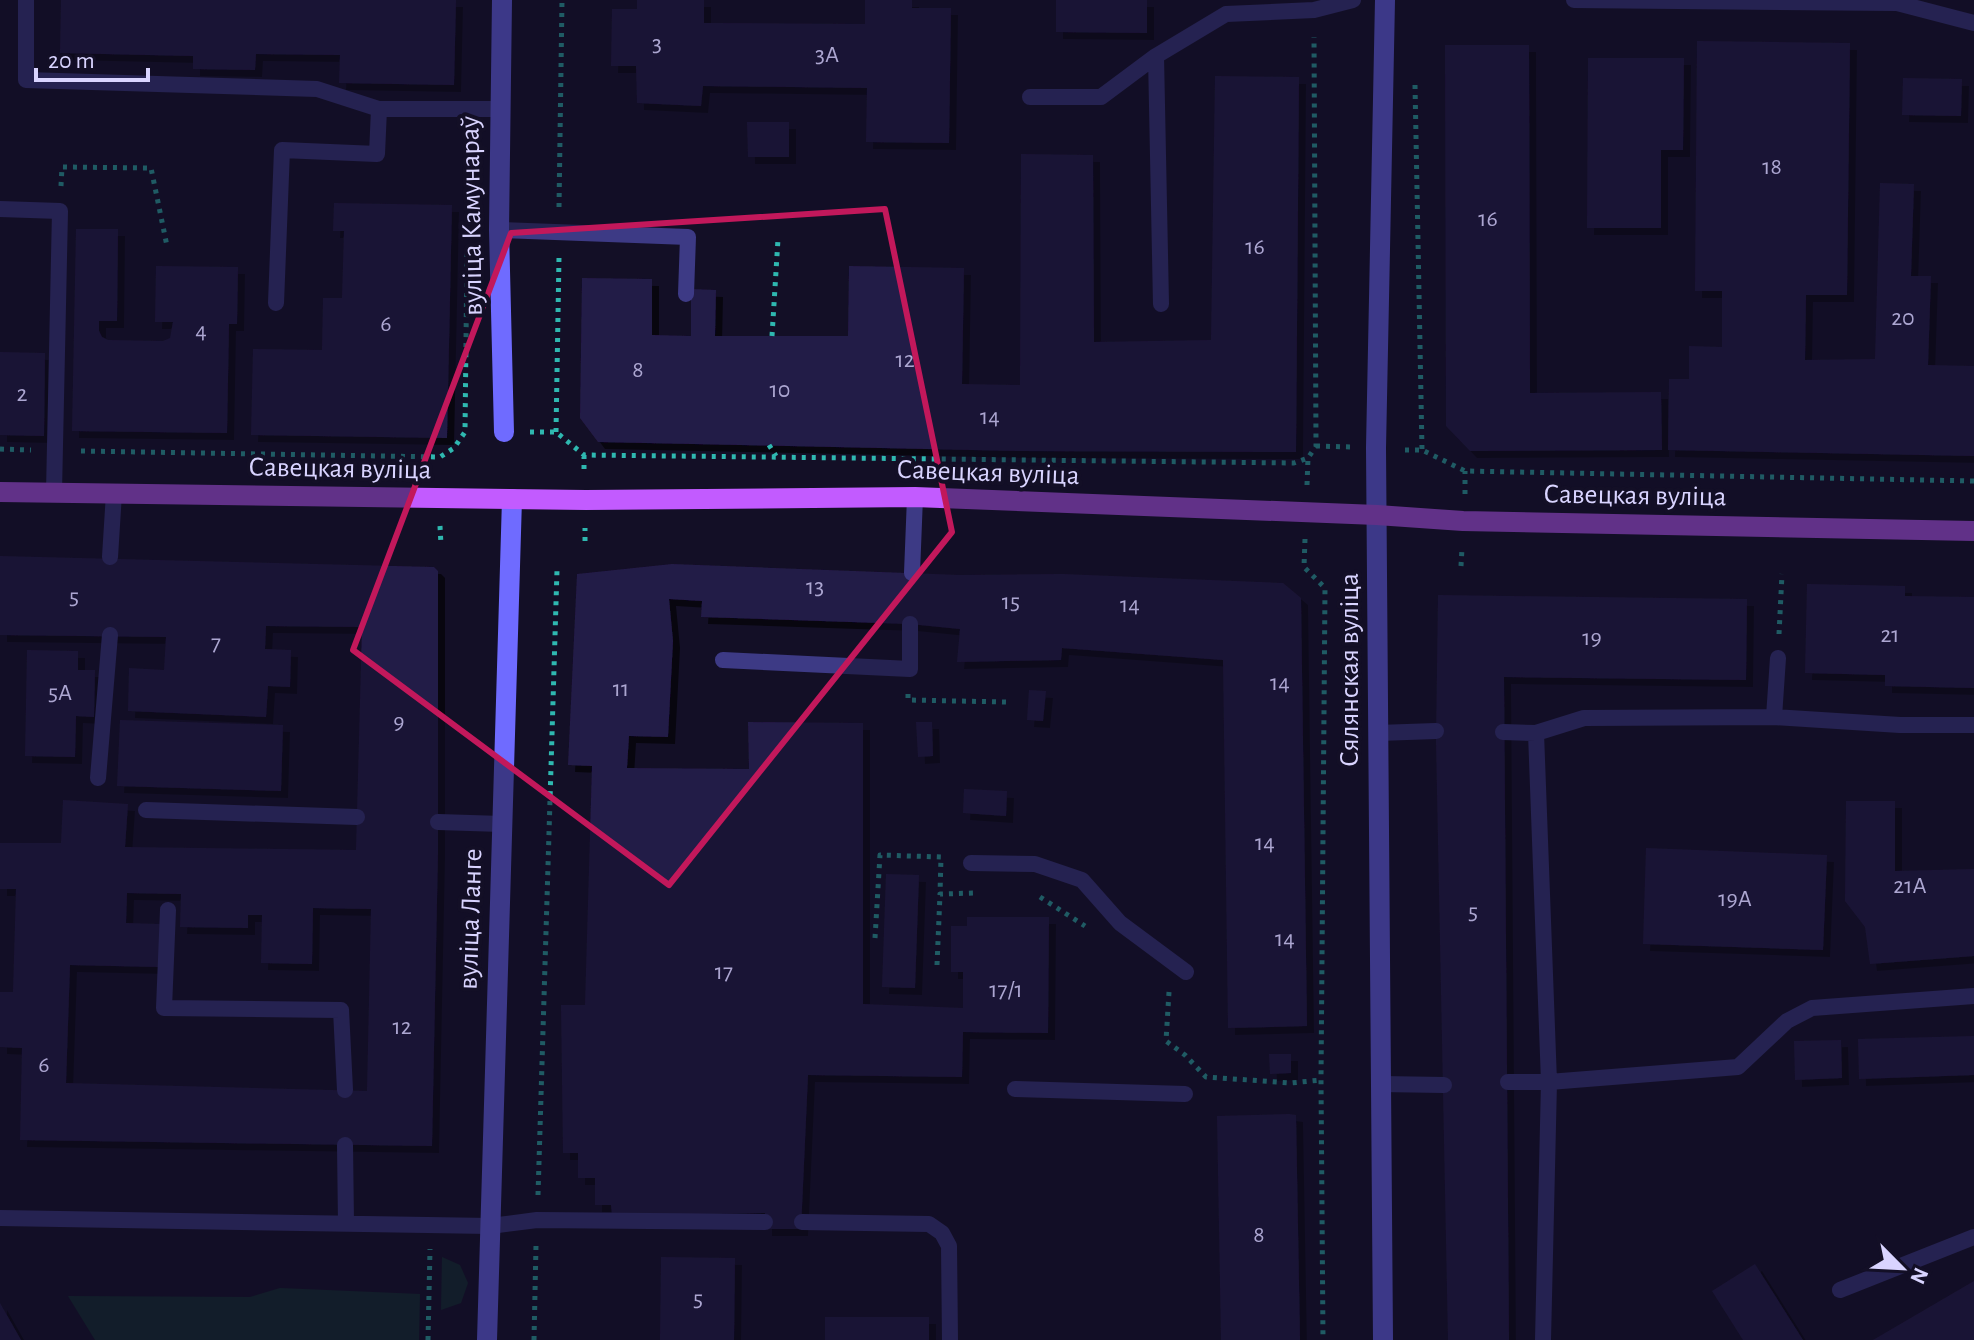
<svg xmlns="http://www.w3.org/2000/svg" width="1974" height="1340" font-family="'Alegreya Sans',sans-serif">
	<style>
		.grass { fill: #12302f }
		.building { fill: #241b47; fill-rule: evenodd; filter: url(#shadow) }
		.lines { fill: none; stroke-linecap: round; stroke-linejoin: round }
		.path { stroke: #2fb8b0; stroke-width: 5; stroke-dasharray: 4 6; stroke-linecap: butt }
		.lane { stroke: #3d3a85; stroke-width: 16 }
		.secondary { stroke: #6f6bff; stroke-width: 20 }
		.primary { stroke: #c25bff; stroke-width: 20 }
		.marked { fill: none; stroke: #c2185b; stroke-width: 6; stroke-linejoin: round }
		.labels { text-anchor: middle; dominant-baseline: central; stroke-width: 8; stroke-linejoin: round; paint-order: stroke }
		.number-label { font-size: 24px; fill: #aca6d1 }
		.street-label { font-size: 28px; fill: #d9d4ff; stroke: #130f26 }
	</style>
	<defs>
		<filter id="shadow"><feDropShadow dx="7" dy="7" stdDeviation="0" flood-color="#0009"/></filter>
	</defs>
	<rect width="100%" height="100%" fill="#130f26"/>
	<!-- grass -->
	<path class="grass" d="M442,1257L460,1265L468,1283L461,1303L441,1310Z
		M280,1288L420,1294L419,1340H95L68,1296L250,1297Z"/>
	<!-- building -->
	<path class="building" d="M61,0H456L454,85L339,83L340,55L256,54L255,70L193,69V56L60,53Z
		M637,0H704V23L865,24V0H912V8H951L949,143L866,142L867,88L703,86L701,106L637,103L636,66H611L612,9H637Z
		M1056,0H1147V33L1056,32Z
		M1697,41L1850,43L1847,295H1806L1805,360L1875,359L1880,183L1914,184L1911,276H1931L1928,365L1974,366V456L1668,450L1669,379H1689V346L1722,347V291H1695Z
		M1445,45H1529L1530,393L1661,392L1662,450L1470,451L1446,426Z
		M1588,58H1684L1683,150H1661V228H1587Z
		M1215,76L1299,77L1296,452L1019,451L598,442L580,418L582,278L652,279V335L691,336V289L716,290L715,336H848L849,266L964,268L962,384L1020,385L1021,154L1093,155L1094,342L1211,340Z
		M1903,78L1962,79L1961,116L1902,115Z
		M747,122H789V157H748Z
		M334,203L452,205L447,438L251,435L253,349L322,350L323,298H342L344,231H333Z
		M76,229H118L117,321H99V331L102,337L108,340L163,341L170,338L173,322H155L156,266L238,267L237,324H229L227,433L72,431Z
		M0,352L45,353L44,436L0,435Z
		M0,556L434,567L438,571V851L432,1146L20,1140L22,1048L0,1047V992H13L16,889H0V843H61L63,800L128,804L125,847L356,850L362,627L266,626L265,649L291,650L290,687L268,686L266,717L128,711L129,668L164,670L166,637L0,635ZM127,893L181,894L180,927L248,928V915H262L261,963L312,964L313,908L371,909L367,1091L66,1083L70,965L159,967L160,924L126,923Z
		M672,564L960,575L1063,574L1283,583L1301,598L1307,1026L1228,1028L1223,660L1062,648L1061,660L957,662L960,629L910,624L701,617L702,601L669,599L673,641L668,737L629,736L627,768L749,769L748,722L863,723V1004L963,1008V972H951V926H967V917H1049L1048,1033L963,1032L962,1077L808,1075L801,1229H765V1213L612,1215L611,1205H595V1178H578V1153H563L561,1005H585L592,766L568,765L577,574Z
		M1807,584L1905,586V596L1974,597V688L1885,686V675L1805,673Z
		M1438,595L1747,599L1746,680L1504,677L1509,1340H1448L1436,741Z
		M27,650L78,651V670H95L94,717L76,716L75,757L25,756Z
		M1029,690L1046,691L1043,721L1027,720Z
		M120,720L283,725L281,791L117,786Z
		M916,722H932L933,756L918,757Z
		M964,789L1007,791L1006,816L963,813Z
		M1846,801H1895V871L1974,869V956L1870,964L1865,927L1845,901Z
		M1646,848L1827,855L1823,950L1643,944Z
		M886,874L919,875L915,988L882,987Z
		M1974,1036V1075L1859,1079L1858,1039Z
		M1841,1040L1842,1078L1795,1080L1794,1041Z
		M1269,1054H1291V1073L1270,1074Z
		M1289,1114L1296,1115L1300,1340H1221L1217,1116Z
		M661,1257L735,1258L734,1340H660Z
		M1755,1264L1803,1340H1743L1712,1291Z
		M1974,1281V1340H1873Z
		M0,1303L21,1340H0Z
		M825,1317H929V1340H825Z"/>
	<g class="lines">
		<!-- path -->
		<path class="path" d="M1415,85L1422,450
			M61,186L62,167L151,168L167,246
			M559,207L562,0
			M772,336L778,239
			M530,432H556L584,455L1294,463L1308,458L1316,446L1314,37
			M556,432L559,257
			M769,445L776,456
			M1316,446L1351,447
			M0,449L31,450
			M1405,450H1422L1465,471L1974,481
			M81,451L440,457L454,448L465,432L467,249
			M584,455V474
			M1307,485L1308,458
			M1465,494V471
			M440,526L441,545
			M1305,539L1304,567L1325,588L1321,1080L1323,1340
			M585,541V528
			M1461,566L1462,548
			M1779,634L1782,574
			M908,694V700L1006,702
			M1040,897L1085,926
			M875,938L880,855L941,857L940,894
			M937,965L940,894L975,893
			M1169,992L1166,1041L1185,1055L1206,1077L1291,1083L1321,1080
			M538,1195L557,570
			M428,1340L430,1249
			M534,1340L536,1245"/>
		<!-- lane -->
		<path class="lane" d="M26,0V80L317,89L379,109H499
			M1574,0L1897,3L1974,23
			M1156,56L1161,304
			M1030,97H1101L1156,56L1226,14L1314,10L1353,0
			M0,209L60,211L54,492
			M499,230L688,237L686,294
			M276,303L282,150L377,154L379,109
			M110,557L114,493
			M912,573L915,497
			M723,660L910,669V624
			M1774,717L1778,658
			M1503,732L1536,733L1584,718L1774,717L1900,725H1974
			M1378,733L1436,731
			M1536,733L1549,1082L1543,1340
			M98,778L110,635
			M146,810L357,817
			M438,822L502,824
			M971,863L1035,864L1082,880L1120,923L1186,972
			M168,910L164,1008L341,1010L345,1090
			M1508,1082H1549L1738,1067L1787,1021L1812,1008L1974,996
			M1381,1084L1444,1085
			M1015,1089L1185,1094
			M345,1145L346,1223
			M0,1218L490,1226L537,1220L765,1222
			M802,1222L929,1224L942,1233L949,1246L950,1340
			M1840,1290L1974,1237"/>
		<!-- secondary -->
		<path class="secondary" d="M502,0L499,230L504,432
			M487,1340L512,499
			M1383,1340L1376,448L1385,0"/>
		<!-- primary -->
		<path class="primary" d="M0,492L586,500L915,497L1377,515L1463,521L1974,531"/>
	</g>
	<!-- marked area -->
	<path d="M0 0H1974V1340H0ZM885,209L952,532L669,885L353,650L511,233Z" fill="#130f26" fill-opacity=".55" fill-rule="evenodd"/>
	<path class="marked" d="M885,209L952,532L669,885L353,650L511,233Z"/>
	<g class="labels">
		<!-- number labels -->
		<g class="number-label">
			<text x="657" y="44">3</text>
			<text x="827" y="55">3А</text>
			<text x="1772" y="167">18</text>
			<text x="1488" y="219">16</text>
			<text x="1255" y="247">16</text>
			<text x="1903" y="318">20</text>
			<text x="386" y="324">6</text>
			<text x="201" y="331">4</text>
			<text x="905" y="360">12</text>
			<text x="638" y="370">8</text>
			<text x="780" y="390">10</text>
			<text x="22" y="394">2</text>
			<text x="990" y="417">14</text>
			<text x="815" y="587">13</text>
			<text x="74" y="597">5</text>
			<text x="1011" y="602">15</text>
			<text x="1130" y="605">14</text>
			<text x="1890" y="635">21</text>
			<text x="1592" y="638">19</text>
			<text x="216" y="643">7</text>
			<text x="1280" y="683">14</text>
			<text x="621" y="689">11</text>
			<text x="60" y="693">5А</text>
			<text x="399" y="722">9</text>
			<text x="1265" y="843">14</text>
			<text x="1910" y="886">21А</text>
			<text x="1735" y="899">19А</text>
			<text x="1473" y="912">5</text>
			<text x="1285" y="939">14</text>
			<text x="724" y="972">17</text>
			<text x="1006" y="990">17/1</text>
			<text x="402" y="1027">12</text>
			<text x="44" y="1065">6</text>
			<text x="1259" y="1235">8</text>
			<text x="698" y="1299">5</text>
		</g>
		<!-- street labels -->
		<g class="street-label">
			<text transform="translate(472 216) rotate(-91)">вуліца Камунараў</text>
			<text transform="translate(340 469) rotate(1)">Савецкая вуліца</text>
			<text transform="translate(988 473) rotate(2)">Савецкая вуліца</text>
			<text transform="translate(1635 496) rotate(1)">Савецкая вуліца</text>
			<text transform="translate(1350 670) rotate(-90)">Сялянская вуліца</text>
			<text transform="translate(471 919) rotate(-88)">вуліца Ланге</text>
		</g>
	</g>
	<!-- north arrow -->
	<g transform="translate(1902 1268) rotate(114)" stroke="#130f26" stroke-width="6" paint-order="stroke">
	<path d="M0-6L14 30L0 20L-14 30Z" fill="#d9d4ff"/>
	<text y="-12" font-size="22" font-weight="bold" text-anchor="middle" fill="#d9d4ff">N</text>
	</g>
	<!-- scale -->
	<path d="M36 68v12h112v-12" fill="none" stroke="#d9d4ff" stroke-width="4"/>
	<text x="48" y="68" font-size="24" fill="#d9d4ff" stroke="#130f26" stroke-width="6" paint-order="stroke">20 m</text>
</svg>
